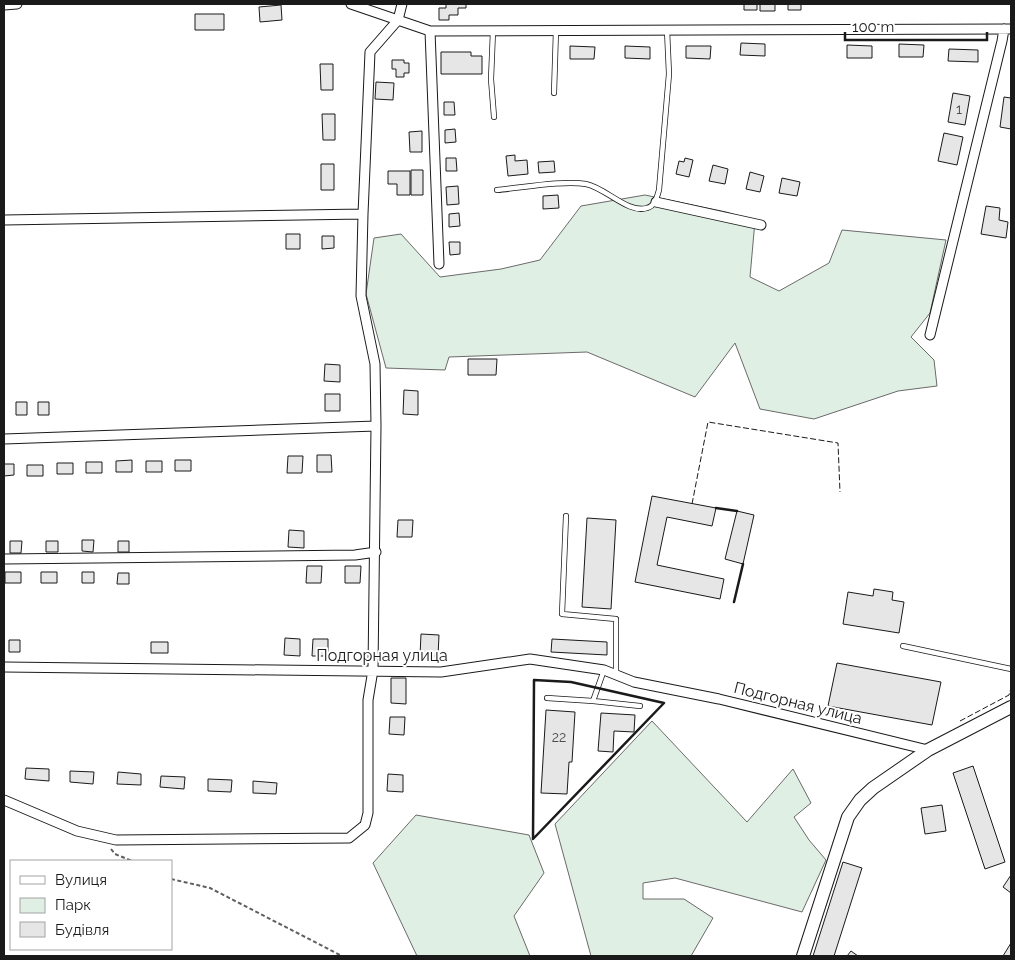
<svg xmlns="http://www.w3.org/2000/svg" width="1015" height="960" font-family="Raleway,sans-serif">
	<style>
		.green { fill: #e0efe3; stroke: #6a6a6a }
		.building { fill: #e6e6e6; stroke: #1a1a1a }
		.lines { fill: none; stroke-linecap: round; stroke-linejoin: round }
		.lane-casing { stroke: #1a1a1a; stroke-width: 6 }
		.street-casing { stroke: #1a1a1a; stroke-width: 11 }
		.secondary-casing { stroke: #1a1a1a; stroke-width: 14 }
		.path { stroke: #5f5f5f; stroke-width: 2; stroke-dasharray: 4 2.5; stroke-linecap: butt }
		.lane { stroke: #fff; stroke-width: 4.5 }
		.street { stroke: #fff; stroke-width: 9 }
		.secondary { stroke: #fff; stroke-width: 12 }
		.fence { stroke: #1a1a1a; stroke-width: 1; stroke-dasharray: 6 2.5; stroke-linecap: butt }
		.wall { stroke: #1a1a1a; stroke-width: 2.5 }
		.labels { text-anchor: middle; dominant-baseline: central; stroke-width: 4; stroke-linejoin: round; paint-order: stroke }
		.number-label { font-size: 14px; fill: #4d4d4d }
		.street-label { font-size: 16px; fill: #1a1a1a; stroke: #fff }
	</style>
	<rect width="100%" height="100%" fill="#fff"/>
	<!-- green -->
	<path class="green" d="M645,195L726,212L755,221L750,277L779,291L829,263L842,230L946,240L930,313L911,337L934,360L937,386L898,391L814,419L760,409L735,343L695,397L587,352L449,357L445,370L386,368L366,294L374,238L401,234L440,277L501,269L540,260L581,206Z
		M652,721L747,822L793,769L811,803L794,817L809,840L826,860L802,912L675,878L643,883V899H684L713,918L691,956H591L555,824Z
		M416,815L529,835L544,873L514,916L530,956H417L373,863Z"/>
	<!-- building -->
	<path class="building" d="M446,4H466V8H458V15H449V20H439V8H446Z
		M744,4H757V10H744Z
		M760,4H775V11H760Z
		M788,4H801V10H788Z
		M281,5L282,20L260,22L259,7Z
		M195,14H224V30H195Z
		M741,43L765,44V56L740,55Z
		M899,44L924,45L923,57H899Z
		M847,45L872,46V58H847Z
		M570,46L595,47L594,59H570Z
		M625,46L650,47V59L625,58Z
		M686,46H711L710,59L686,58Z
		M949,49L978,50V62L948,61Z
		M441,52H471V56H482V74H441Z
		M392,60H404V63H409V73H404V77H396V69H392Z
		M320,64H333V90H321Z
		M376,82L394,83L393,100L375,99Z
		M953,93L970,96L965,125L948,122Z
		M1004,97L1011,98V129L1000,127Z
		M444,102H454L455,115H444Z
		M322,114H335V140H323Z
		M455,129L456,142L445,143V130Z
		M422,131V152H410L409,132Z
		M944,133L963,137L957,165L938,161Z
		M515,155V161L527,160L528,174L508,176L506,156Z
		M446,158H456L457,171H446Z
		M685,158L693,160L689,177L676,174L679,161L684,162Z
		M554,161L555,172L539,173L538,162Z
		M321,164H334V190H321Z
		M713,165L728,169L725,184L709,181Z
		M411,170H423V195H411Z
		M388,171H410V195H397V184H388Z
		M750,172L764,176L760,192L746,189Z
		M782,178L800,182L797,196L779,193Z
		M458,186L459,204L447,205L446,187Z
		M558,195L559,208L543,209V196Z
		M986,206L1000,208L999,220L1008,222L1006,238L981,234Z
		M459,213L460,226L449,227V214Z
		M286,234H300V249H286Z
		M322,236H334V248L322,249Z
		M449,242H460V254L450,255Z
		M468,359H497L496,375H468Z
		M325,364L340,365V382L324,381Z
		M404,390L418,391V415L403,414Z
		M325,394H340V411H325Z
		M16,402H27V415H16Z
		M38,402H49V415H38Z
		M317,455H331L332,472H317Z
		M288,456H303L302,473H287Z
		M132,460V472H116V461Z
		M175,460H191V471H175Z
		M146,461H162V472H146Z
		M86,462H102V473H86Z
		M57,463H73V474H57Z
		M4,464H14V475L4,476Z
		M27,465H43V476H27Z
		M652,496L716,508L712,526L667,517L657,565L724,579L720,599L635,582Z
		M737,511L754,515L743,564L725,559Z
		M587,518L616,520L611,609L582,607Z
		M398,520H413L412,537H397Z
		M289,530L304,531V548L288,547Z
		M82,540H94L93,552L82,551Z
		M10,541H22L21,553H10Z
		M46,541H58V552H46Z
		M118,541H129V552H118Z
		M307,566H322L321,583H306Z
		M345,566H361L360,583H345Z
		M5,572H21V583H5Z
		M41,572H57V583H41Z
		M82,572H94V583H82Z
		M118,573H129V584H117Z
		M874,589L893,592L892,600L904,602L899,633L843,624L848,592L873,596Z
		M421,634L439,635L438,656H420Z
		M285,638L300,639V656L284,655Z
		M313,639H328V656H312Z
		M552,639L607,642V655L551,652Z
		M9,640H20V652H9Z
		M151,642H168V653H151Z
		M837,663L941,682L932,725L828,706Z
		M391,678H406V704L391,703Z
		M546,710L575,712L572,762H569L567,794L541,793Z
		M601,713L635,715L634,732L614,731L613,752L598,751Z
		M390,717H405L404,735L389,734Z
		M973,766L1005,862L985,869L953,773Z
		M26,768L49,769V781L25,779Z
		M70,771L94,772L93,784L70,782Z
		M118,772L141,774V785L117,784Z
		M388,774L403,775V792L387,791Z
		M161,776L185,777L184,789L160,787Z
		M208,779L232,780L231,792L208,791Z
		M253,781L277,783L276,794L253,793Z
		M942,805L946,831L925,834L921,808Z
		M843,862L862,868L834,956H813Z
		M1011,875V893L1003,887Z
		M1011,943V956H1003Z
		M851,951L858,956H847Z"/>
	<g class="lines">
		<defs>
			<path id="lane" d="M493,31L491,79L494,117
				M554,93L556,30
				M497,190C521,188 563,180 586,184C606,188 628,214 647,208C655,206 657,197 659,190L669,74L667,30
				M566,516L562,614L616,619V675
				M903,646L1011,669
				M547,698L593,701L604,670
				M593,701L640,706"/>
			<path id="street" d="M351,4L430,31L1011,29
				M4,5L17,4
				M430,31L439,264
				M656,202L761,225
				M4,220L363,214
				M930,335L1002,41L1004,29
				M4,439L376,426
				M4,559L355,555L376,552
				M4,667L441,672L530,659L604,670L634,682L719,699L928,750
				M4,800L77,831L116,840L349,838L365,825L368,813V700L373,670L376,426L375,364L361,296L363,214L370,52L398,20L402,4"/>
			<path id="secondary" d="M803,956L848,817L860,800L873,788L928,750L1011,707"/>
		</defs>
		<!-- lane casing -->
		<use href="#lane" class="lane-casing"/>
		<!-- street casing -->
		<use href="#street" class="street-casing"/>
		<!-- secondary casing -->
		<use href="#secondary" class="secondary-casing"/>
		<!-- path -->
		<path class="path" d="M111,849L115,854L132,861
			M171,879L210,888L342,956"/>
		<!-- lane -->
		<use href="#lane" class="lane"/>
		<!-- street -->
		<use href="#street" class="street"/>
		<!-- secondary -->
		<use href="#secondary" class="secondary"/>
		<!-- fence -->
		<path class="fence" d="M692,504L708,422L838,443L840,492
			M960,721L1009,695L1011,688"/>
		<!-- wall -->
		<path class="wall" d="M716,508L737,511
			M734,602L743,564
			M534,680L571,682L664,703L533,839Z"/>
	</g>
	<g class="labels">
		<!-- number labels -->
		<g class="number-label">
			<text x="959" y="109">1</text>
			<text x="559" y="737">22</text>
		</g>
		<!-- street labels -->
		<g class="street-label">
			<text x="382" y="655">Подгорная улица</text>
			<text transform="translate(798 703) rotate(14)">Подгорная улица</text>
		</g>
	</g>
	<!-- border -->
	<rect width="1015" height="960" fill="none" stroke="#1a1a1a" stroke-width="10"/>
	<!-- legend -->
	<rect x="10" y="860" width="162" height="90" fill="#ffffff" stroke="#a3a3a3"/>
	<rect x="20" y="876" width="25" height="8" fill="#ffffff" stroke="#a3a3a3"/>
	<text x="55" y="885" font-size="15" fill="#1a1a1a">Вулиця</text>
	<rect x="20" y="898" width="25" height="15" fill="#e0efe3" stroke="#a3a3a3"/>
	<text x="55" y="910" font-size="15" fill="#1a1a1a">Парк</text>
	<rect x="20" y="922" width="25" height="15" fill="#e6e6e6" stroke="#a3a3a3"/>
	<text x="55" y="935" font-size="15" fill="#1a1a1a">Будівля</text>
	<!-- scale -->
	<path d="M845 32v8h142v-8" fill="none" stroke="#1a1a1a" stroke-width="2.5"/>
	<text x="852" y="32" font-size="15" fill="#1a1a1a" stroke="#ffffff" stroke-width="4" paint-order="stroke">100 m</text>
</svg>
